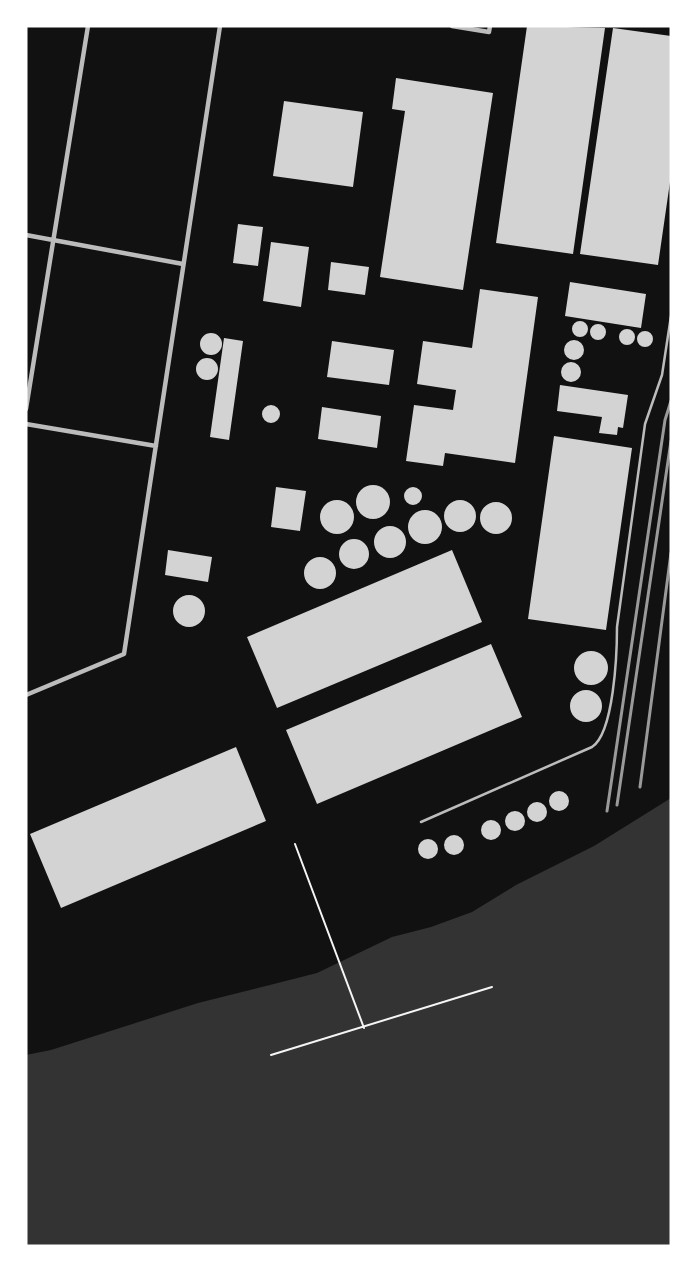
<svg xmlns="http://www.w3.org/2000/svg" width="697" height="1272" font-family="Figtree,sans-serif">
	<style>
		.water { fill: #333 }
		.building { fill: #d3d3d3 }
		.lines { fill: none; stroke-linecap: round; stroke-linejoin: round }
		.path { stroke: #f5f5f5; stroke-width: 2 }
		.service { stroke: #bcbcbc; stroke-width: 2.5 }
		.minor { stroke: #bcbcbc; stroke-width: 4.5 }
		.rail { stroke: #9a9a9a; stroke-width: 3 }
	</style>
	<rect width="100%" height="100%" fill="#111"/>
	<!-- water -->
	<path class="water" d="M671,798V1246H26V1055L51,1050L198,1003L317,973L392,937L431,927L472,912L516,885L594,846Z"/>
	<!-- building -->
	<path class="building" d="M527,26L605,28L573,254L496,243Z
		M613,28L671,36V175L658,265L580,254Z
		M396,78L493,93L463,290L380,277L405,111L392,109Z
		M284,101L363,112L353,187L273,176Z
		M238,224L263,227L258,266L233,263Z
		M271,242L309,247L301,307L263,301Z
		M331,262L369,267L365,295L328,290Z
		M570,282L646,294L641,328L565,316Z
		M480,289L538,297L515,463L445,453L443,466L406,461L414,405L453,410L456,390L417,384L423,341L472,348Z
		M572 329a8 8 0 1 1 16 0a8 8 0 1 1-16 0Z
		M590 332a8 8 0 1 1 16 0a8 8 0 1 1-16 0Z
		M619 337a8 8 0 1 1 16 0a8 8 0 1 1-16 0Z
		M637 339a8 8 0 1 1 16 0a8 8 0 1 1-16 0Z
		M200 344a11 11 0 1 1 22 0a11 11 0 1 1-22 0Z
		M224,338L243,341L229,440L210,437Z
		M564 350a10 10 0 1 1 20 0a10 10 0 1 1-20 0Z
		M332,341L394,350L389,385L327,377Z
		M196 369a11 11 0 1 1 22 0a11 11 0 1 1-22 0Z
		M561 372a10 10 0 1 1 20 0a10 10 0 1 1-20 0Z
		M560,385L628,395L623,428L618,427L617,435L599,433L602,417L557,411Z
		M262 414a9 9 0 1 1 18 0a9 9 0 1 1-18 0Z
		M322,407L381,416L377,448L318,439Z
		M554,436L632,448L606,630L528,619Z
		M356 502a17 17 0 1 1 34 0a17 17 0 1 1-34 0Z
		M404 496a9 9 0 1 1 18 0a9 9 0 1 1-18 0Z
		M276,487L306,491L300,531L271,527Z
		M320 517a17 17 0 1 1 34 0a17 17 0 1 1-34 0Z
		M444 516a16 16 0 1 1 32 0a16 16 0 1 1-32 0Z
		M480 518a16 16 0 1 1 32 0a16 16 0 1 1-32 0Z
		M408 527a17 17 0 1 1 34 0a17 17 0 1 1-34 0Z
		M374 542a16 16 0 1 1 32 0a16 16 0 1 1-32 0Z
		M339 554a15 15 0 1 1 30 0a15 15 0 1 1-30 0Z
		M168,550L212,557L208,582L165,575Z
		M452,550L482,622L277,708L247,637Z
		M304 573a16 16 0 1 1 32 0a16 16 0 1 1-32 0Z
		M173 611a16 16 0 1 1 32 0a16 16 0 1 1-32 0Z
		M491,644L522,717L317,804L286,730Z
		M574 668a17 17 0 1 1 34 0a17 17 0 1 1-34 0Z
		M570 706a16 16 0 1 1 32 0a16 16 0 1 1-32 0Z
		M236,747L266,821L61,908L30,834Z
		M549 801a10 10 0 1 1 20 0a10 10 0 1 1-20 0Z
		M527 812a10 10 0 1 1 20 0a10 10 0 1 1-20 0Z
		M505 821a10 10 0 1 1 20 0a10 10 0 1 1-20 0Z
		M481 830a10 10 0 1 1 20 0a10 10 0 1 1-20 0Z
		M444 845a10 10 0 1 1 20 0a10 10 0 1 1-20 0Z
		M418 849a10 10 0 1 1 20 0a10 10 0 1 1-20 0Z"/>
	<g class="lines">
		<!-- path -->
		<path class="path" d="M295,844L364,1028
			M271,1055L492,987"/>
		<!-- service -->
		<path class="service" d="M421,822L592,747C614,733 617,653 617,627L645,424L662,375L671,316"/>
		<!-- minor -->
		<path class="minor" d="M452,26L489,32L490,26
			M26,235L183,264
			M26,409L88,26
			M26,424L156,446
			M26,695L124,654L220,26"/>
		<!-- rail -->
		<path class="rail" d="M640,787L671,553
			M617,805L671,441
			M607,811L665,420L671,401"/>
	</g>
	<!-- border -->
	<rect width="697" height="1272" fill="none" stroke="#ffffff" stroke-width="55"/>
</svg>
